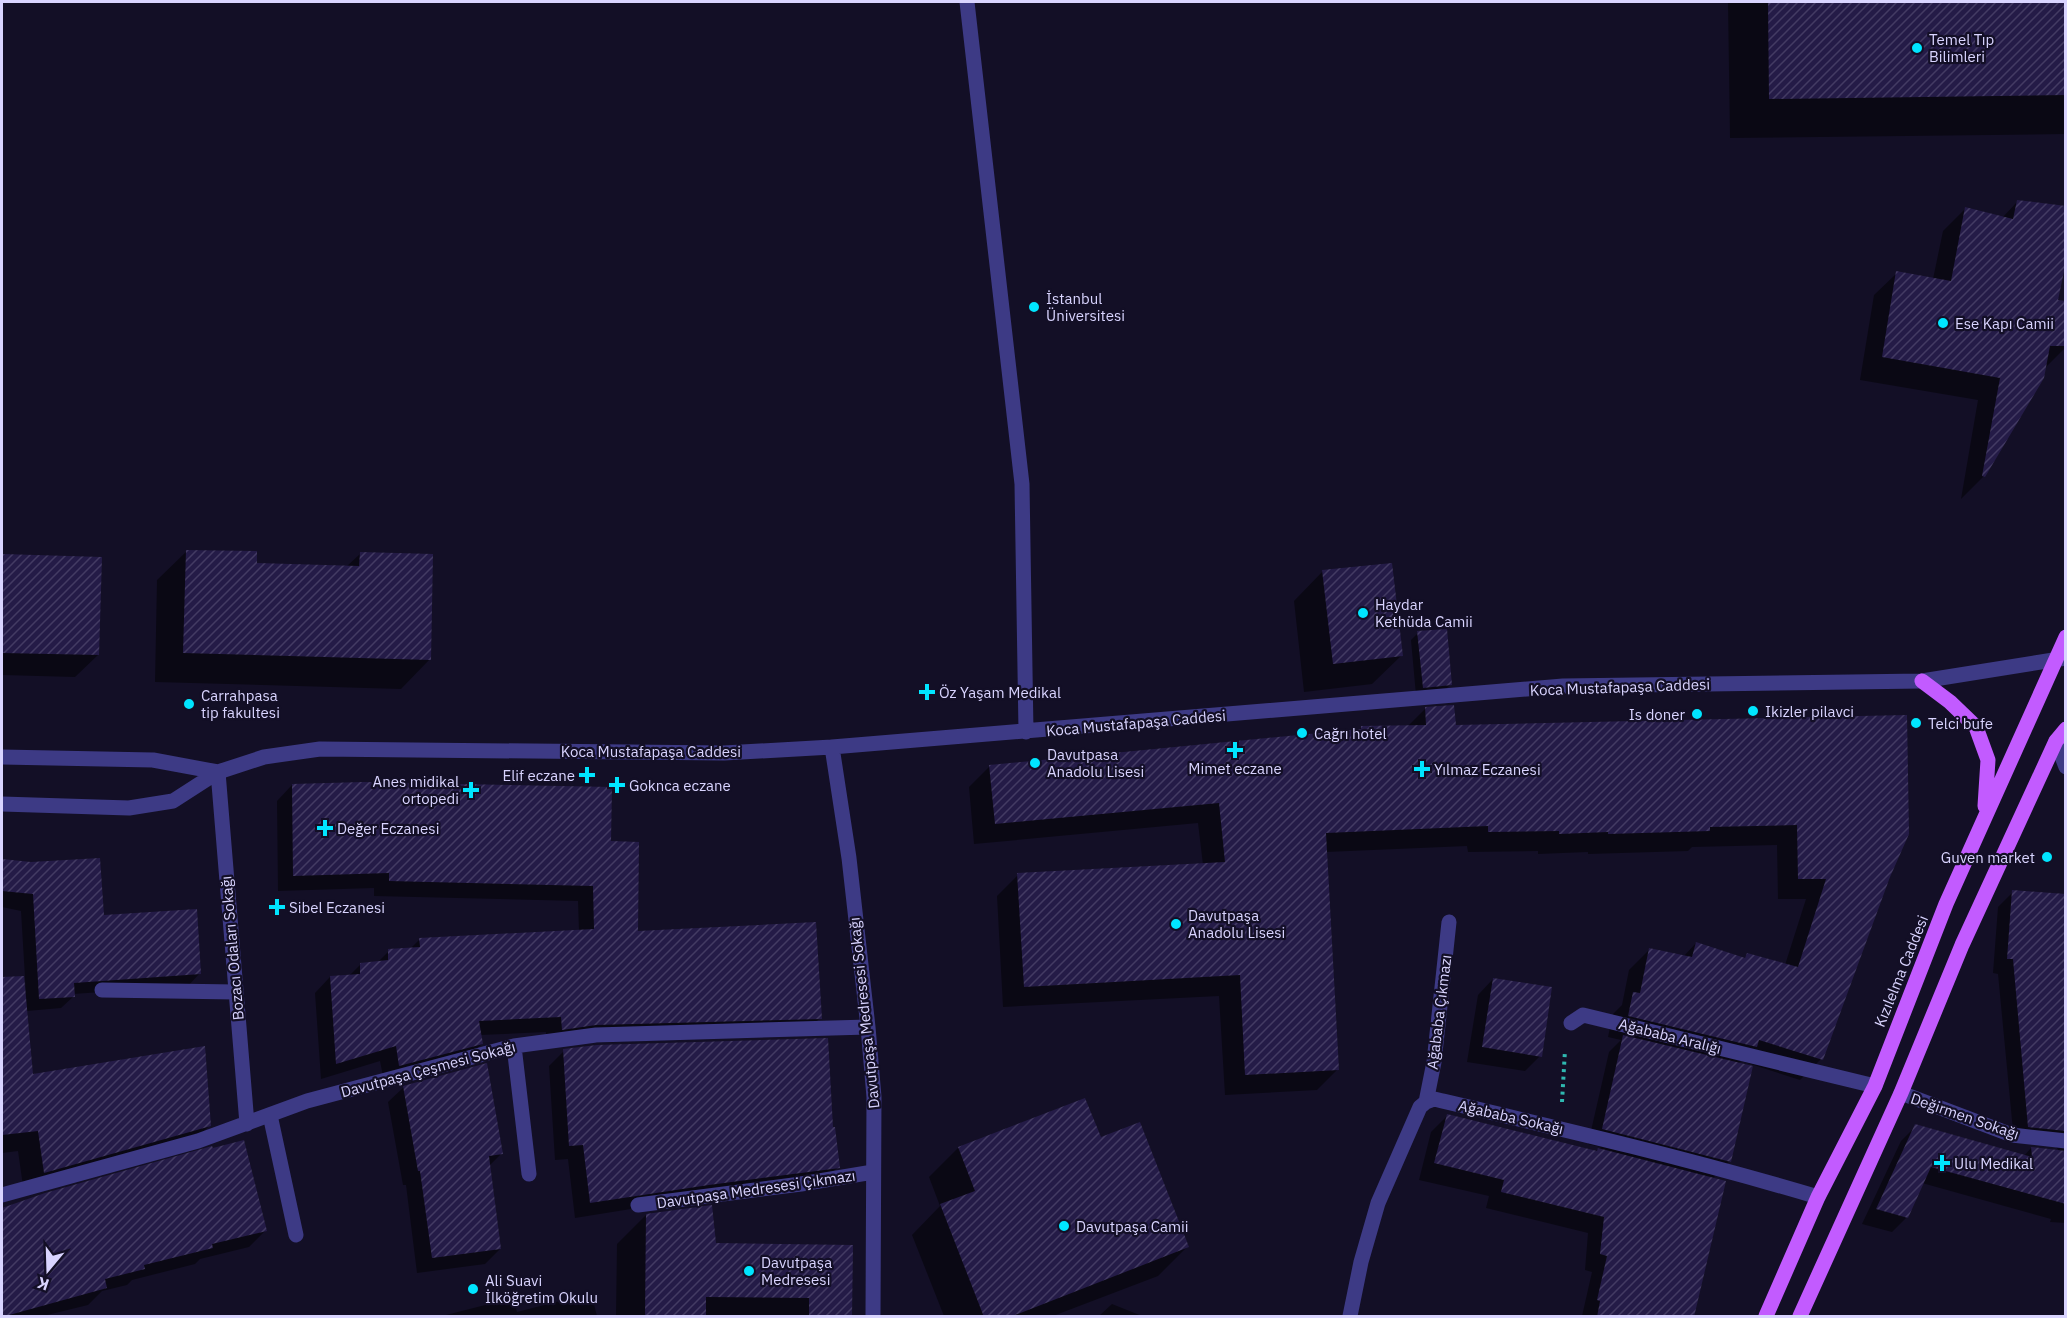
<svg xmlns="http://www.w3.org/2000/svg" width="2067" height="1318" font-family="'IBM Plex Sans',sans-serif">
	<style>
		.shadow { fill: #0007 }
		.building { fill: url(#building-hatch) }
		.lines { fill: none; stroke-linecap: round; stroke-linejoin: round }
		.path { stroke: #2fb8b0; stroke-width: 4; stroke-dasharray: 3 4.5; stroke-linecap: butt }
		.minor { stroke: #3d3a85; stroke-width: 15 }
		.major { stroke: #c25bff; stroke-width: 15 }
		.poi-dot { fill: #00e5ff; stroke: #130f26; stroke-width: 2 }
		.labels { text-anchor: middle; dominant-baseline: central; stroke-width: 4.5; stroke-linejoin: round; paint-order: stroke }
		.poi-label { font-size: 15px; fill: #d9d4ff; stroke: #130f26; text-anchor: start }
		.street-label { font-size: 15px; fill: #d9d4ff; stroke: #130f26 }
	</style>
	<defs>
		<pattern id="building-hatch" width="6" height="6" patternUnits="userSpaceOnUse" patternTransform="scale(1.5)"><rect width="6" height="6" fill="#241b47"/><path d="M-1 1l2-2M0 6l6-6M5 7l2-2" fill="none" stroke="#433b63"/></pattern>
	</defs>
	<rect width="100%" height="100%" fill="#130f26"/>
	<!-- shadow -->
	<path class="shadow" d="M1728,2H2066V134L1730,138Z
		M2018,201L2056,301L2066,303V347L2045,368L1984,476L1961,499L1978,400L1860,380L1874,295L1897,273L1933,279L1943,231L1965,209L2002,218Z
		M187,551L256,565L346,567L360,554L430,659L401,689L155,682L157,580Z
		M2,556L100,558L98,655L75,677L2,675Z
		M1323,571L1402,655L1372,684L1304,692L1294,601Z
		M1418,633L1450,685L1443,692L1416,695L1411,640Z
		M1425,709L1454,726L1905,717L1889,876L1821,1059L1800,1080L1741,1061L1738,1064L1730,1161L1712,1179L1688,1316H1582L1592,1272L1585,1270L1588,1233L1486,1208L1489,1196L1419,1180L1431,1132L1447,1116L1595,1152L1601,1147L1588,1144L1609,1052L1621,1040L1608,1037L1613,1014L1622,1005L1629,970L1650,949L1683,957L1696,943L1744,959L1747,955L1785,965L1806,899H1778L1777,845L1692,847L1688,851L1588,854V852L1538,854V851L1468,852L1467,846L1326,852L1338,1069L1317,1090L1225,1095L1219,996L1003,1007L997,896L1018,875L1203,865L1198,823L974,844L969,787L990,766L1359,730L1361,728L1407,727Z
		M292,785L610,842L636,932L820,1018L804,1034L547,1045L546,1032L480,1035L482,1044L466,1059L384,1081L380,1061L321,1079L315,993L330,977L349,976L361,964L377,963L389,951L410,949L419,940L579,931L578,901L374,896V888L278,891L277,801Z
		M2,861L31,864L102,917L200,973L188,986L73,994L74,996L61,1008L27,1011L21,911L2,907Z
		M2013,892L2066,896V1223L2050,1222L2051,1219L1922,1183L1906,1218L1892,1232L1862,1224L1901,1141L1916,1126L2024,1156L2031,1148L2060,1152L2056,1147L2014,1141L1998,974L1993,973L1998,907Z
		M1493,979L1540,1056L1525,1071L1467,1062L1478,995Z
		M26,1017L32,1075L210,1125L189,1146L24,1193L18,1151L2,1153V1020Z
		M564,1051L832,1129L838,1167L823,1182L693,1199L575,1218L568,1159L555,1160L549,1066Z
		M404,1087L501,1154L489,1166L500,1249L485,1264L417,1273L406,1185H403L388,1102Z
		M1100,1139L1187,1247L1158,1276L1053,1316H944L912,1235L940,1206L929,1177L958,1148Z
		M22,1205L266,1230L249,1247L200,1259L195,1264L132,1280L127,1285L102,1291L88,1305L43,1316H2V1211Z
		M646,1215L715,1245L850,1316H616L617,1244Z
		M591,1293L597,1316H442L513,1298L517,1312Z
		M1112,1304L1142,1316H1099Z"/>
	<!-- building -->
	<path class="building" d="M1768,2H2066V95L1769,99Z
		M2017,200L2066,206V262L2058,300L2066,301V346H2050L2044,378L1985,477L1982,476L2000,378L1882,357L1896,271L1951,281L1965,207L2013,219Z
		M186,550L257,551V563L359,566L360,552L433,554L431,660L183,653Z
		M2,554L102,557L99,655L2,653Z
		M1392,563L1403,656L1333,664L1322,570Z
		M1447,629L1452,685L1423,688L1417,631Z
		M1454,705L1456,725L1907,715L1909,834L1890,877L1823,1060L1759,1040L1757,1047L1628,1016L1633,992L1640,993L1649,948L1692,957L1696,942L1745,958L1747,953L1798,967L1826,879H1798L1797,825L1710,827V831L1608,834V832L1559,834V831L1488,832V826L1326,833L1339,1070L1245,1075L1240,975L1024,987L1017,873L1225,862L1219,803L995,824L989,765L1361,729V726L1426,725L1425,707Z
		M363,782L612,787L611,841L639,842L638,931L816,922L822,1019L596,1025L562,1030L561,1017L479,1021L483,1044L399,1066L396,1046L336,1064L330,976L360,974V963L388,960V949L420,947L419,938L594,929L593,886L389,881V873L293,876L292,784Z
		M100,858L104,915L197,909L201,974L74,983L75,997L39,999L33,894L2,891V859L31,862Z
		M2012,890L2066,894V1131L2028,1127L2013,959H2007Z
		M24,976L33,1074L205,1046L211,1126L44,1173L38,1131L2,1135V977Z
		M1493,978L1552,987L1542,1057L1482,1047Z
		M1623,1035L1753,1066L1731,1162L1602,1129Z
		M828,1038L833,1127H835L840,1168L709,1185L590,1203L583,1145L569,1146L563,1049L597,1045Z
		M487,1063L503,1154L489,1156L501,1249L432,1258L420,1171H418L403,1086Z
		M1085,1098L1101,1137L1140,1122L1189,1247L1010,1317H984L940,1204L975,1191L958,1147Z
		M1447,1114L1597,1151L1598,1148L1726,1181L1694,1317H1597L1600,1301L1597,1300L1607,1256L1600,1254L1604,1217L1501,1192L1504,1180L1434,1163Z
		M1915,1124L2032,1157L2031,1147L2066,1151V1204L1931,1167L1908,1218L1876,1209Z
		M244,1140L267,1231L212,1244L213,1248L144,1265L145,1269L105,1279L107,1288L2,1317V1208L45,1193L212,1146L213,1148Z
		M712,1205L716,1243L853,1245L852,1317H809V1298L706,1297V1317H645L646,1214Z"/>
	<g class="lines">
		<!-- path -->
		<path class="path" d="M1562,1102L1565,1050"/>
		<!-- minor -->
		<path class="minor" d="M967,2L1022,484L1026,732
			M2056,741L2066,767
			M832,747L849,858L868,1027L874,1097L873,1316
			M2,757L153,760L218,772
			M218,772L247,1124
			M2,804L129,808L173,801L218,772L264,757L320,749L724,753L832,747L1563,686L1922,681L2066,658
			M102,990L236,992
			M1571,1023L1583,1015L1875,1086
			M514,1046L529,1174
			M1901,1093L2012,1135L2066,1141
			M1426,1102L1434,1062L1449,922
			M270,1115L296,1235
			M2,1195L198,1141L307,1101L514,1046L596,1035L868,1027
			M638,1205L801,1184L873,1172
			M1350,1316L1361,1262L1378,1203L1420,1107L1426,1102L1434,1099C1562,1129 1691,1159 1818,1197"/>
		<!-- major -->
		<path class="major" d="M1922,681L1950,702L1976,727L1988,760L1985,806
			M1766,1316L1818,1197L1875,1086L1946,904L2066,637
			M1800,1316L1901,1093L1962,945L2056,741L2066,729"/>
	</g>
	<!-- markers -->
	<g class="poi-dot">
		<circle cx="1917" cy="48" r="6"/>
		<circle cx="1034" cy="307" r="6"/>
		<circle cx="1943" cy="323" r="6"/>
		<circle cx="1363" cy="613" r="6"/>
		<path d="M924 683h6v6h6v6h-6v6h-6v-6h-6v-6h6z"/>
		<circle cx="189" cy="704" r="6"/>
		<circle cx="1753" cy="711" r="6"/>
		<circle cx="1697" cy="714" r="6"/>
		<circle cx="1916" cy="723" r="6"/>
		<circle cx="1302" cy="733" r="6"/>
		<path d="M1232 741h6v6h6v6h-6v6h-6v-6h-6v-6h6z"/>
		<circle cx="1035" cy="763" r="6"/>
		<path d="M1419 760h6v6h6v6h-6v6h-6v-6h-6v-6h6z"/>
		<path d="M584 766h6v6h6v6h-6v6h-6v-6h-6v-6h6z"/>
		<path d="M614 776h6v6h6v6h-6v6h-6v-6h-6v-6h6z"/>
		<path d="M468 781h6v6h6v6h-6v6h-6v-6h-6v-6h6z"/>
		<path d="M322 819h6v6h6v6h-6v6h-6v-6h-6v-6h6z"/>
		<circle cx="2047" cy="857" r="6"/>
		<path d="M274 898h6v6h6v6h-6v6h-6v-6h-6v-6h6z"/>
		<circle cx="1176" cy="924" r="6"/>
		<path d="M1939 1154h6v6h6v6h-6v6h-6v-6h-6v-6h6z"/>
		<circle cx="1064" cy="1226" r="6"/>
		<circle cx="749" cy="1271" r="6"/>
		<circle cx="473" cy="1289" r="6"/>
	</g>
	<g class="labels">
		<!-- poi labels -->
		<g class="poi-label">
			<text x="1929" y="39">Temel Tıp<tspan x="1929" dy="17">Bilimleri</tspan></text>
			<text x="1046" y="298">İstanbul<tspan x="1046" dy="17">Üniversitesi</tspan></text>
			<text x="1955" y="323">Ese Kapı Camii</text>
			<text x="1375" y="604">Haydar<tspan x="1375" dy="17">Kethüda Camii</tspan></text>
			<text x="939" y="692">Öz Yaşam Medikal</text>
			<text x="201" y="695">Carrahpasa<tspan x="201" dy="17">tip fakultesi</tspan></text>
			<text x="1765" y="711">Ikizler pilavci</text>
			<text x="1685" y="714" text-anchor="end">Is doner</text>
			<text x="1928" y="723">Telci bufe</text>
			<text x="1314" y="733">Cağrı hotel</text>
			<text x="1047" y="754">Davutpasa<tspan x="1047" dy="17">Anadolu Lisesi</tspan></text>
			<text x="1235" y="768" text-anchor="middle">Mimet eczane</text>
			<text x="1434" y="769">Yılmaz Eczanesi</text>
			<text x="575" y="775" text-anchor="end">Elif eczane</text>
			<text x="459" y="781" text-anchor="end">Anes midikal<tspan x="459" dy="17">ortopedi</tspan></text>
			<text x="629" y="785">Goknca eczane</text>
			<text x="337" y="828">Değer Eczanesi</text>
			<text x="2035" y="857" text-anchor="end">Guven market</text>
			<text x="289" y="907">Sibel Eczanesi</text>
			<text x="1188" y="915">Davutpaşa<tspan x="1188" dy="17">Anadolu Lisesi</tspan></text>
			<text x="1954" y="1163">Ulu Medikal</text>
			<text x="1076" y="1226">Davutpaşa Camii</text>
			<text x="761" y="1262">Davutpaşa<tspan x="761" dy="17">Medresesi</tspan></text>
			<text x="485" y="1280">Ali Suavi<tspan x="485" dy="17">İlköğretim Okulu</tspan></text>
		</g>
		<!-- street labels -->
		<g class="street-label">
			<text transform="translate(1620 687) rotate(-2)">Koca Mustafapaşa Caddesi</text>
			<text transform="translate(1136 723) rotate(-5)">Koca Mustafapaşa Caddesi</text>
			<text x="651" y="751">Koca Mustafapaşa Caddesi</text>
			<text transform="translate(232 948) rotate(-95)">Bozacı Odaları Sokağı</text>
			<text transform="translate(1901 971) rotate(-68)">Kızılelma Caddesi</text>
			<text transform="translate(1439 1012) rotate(-83)">Ağababa Çıkmazı</text>
			<text transform="translate(864 1013) rotate(-96)">Davutpaşa Medresesi Sokağı</text>
			<text transform="translate(1670 1036) rotate(14)">Ağababa Aralığı</text>
			<text transform="translate(428 1069) rotate(-15)">Davutpaşa Çeşmesi Sokağı</text>
			<text transform="translate(1965 1116) rotate(19)">Değirmen Sokağı</text>
			<text transform="translate(1511 1117) rotate(13)">Ağababa Sokağı</text>
			<text transform="translate(756 1189) rotate(-8)">Davutpaşa Medresesi Çıkmazı</text>
		</g>
	</g>
	<!-- border -->
	<rect width="2067" height="1318" fill="none" stroke="#d9d4ff" stroke-width="6"/>
	<!-- north arrow -->
	<g transform="translate(48 1270) rotate(199)" stroke="#130f26" stroke-width="4.5" paint-order="stroke">
	<path d="M0-4.5L10 22L0 15L-10 22Z" fill="#d9d4ff"/>
	<text y="-9" font-size="16" font-weight="bold" text-anchor="middle" fill="#d9d4ff">K</text>
	</g>
</svg>
